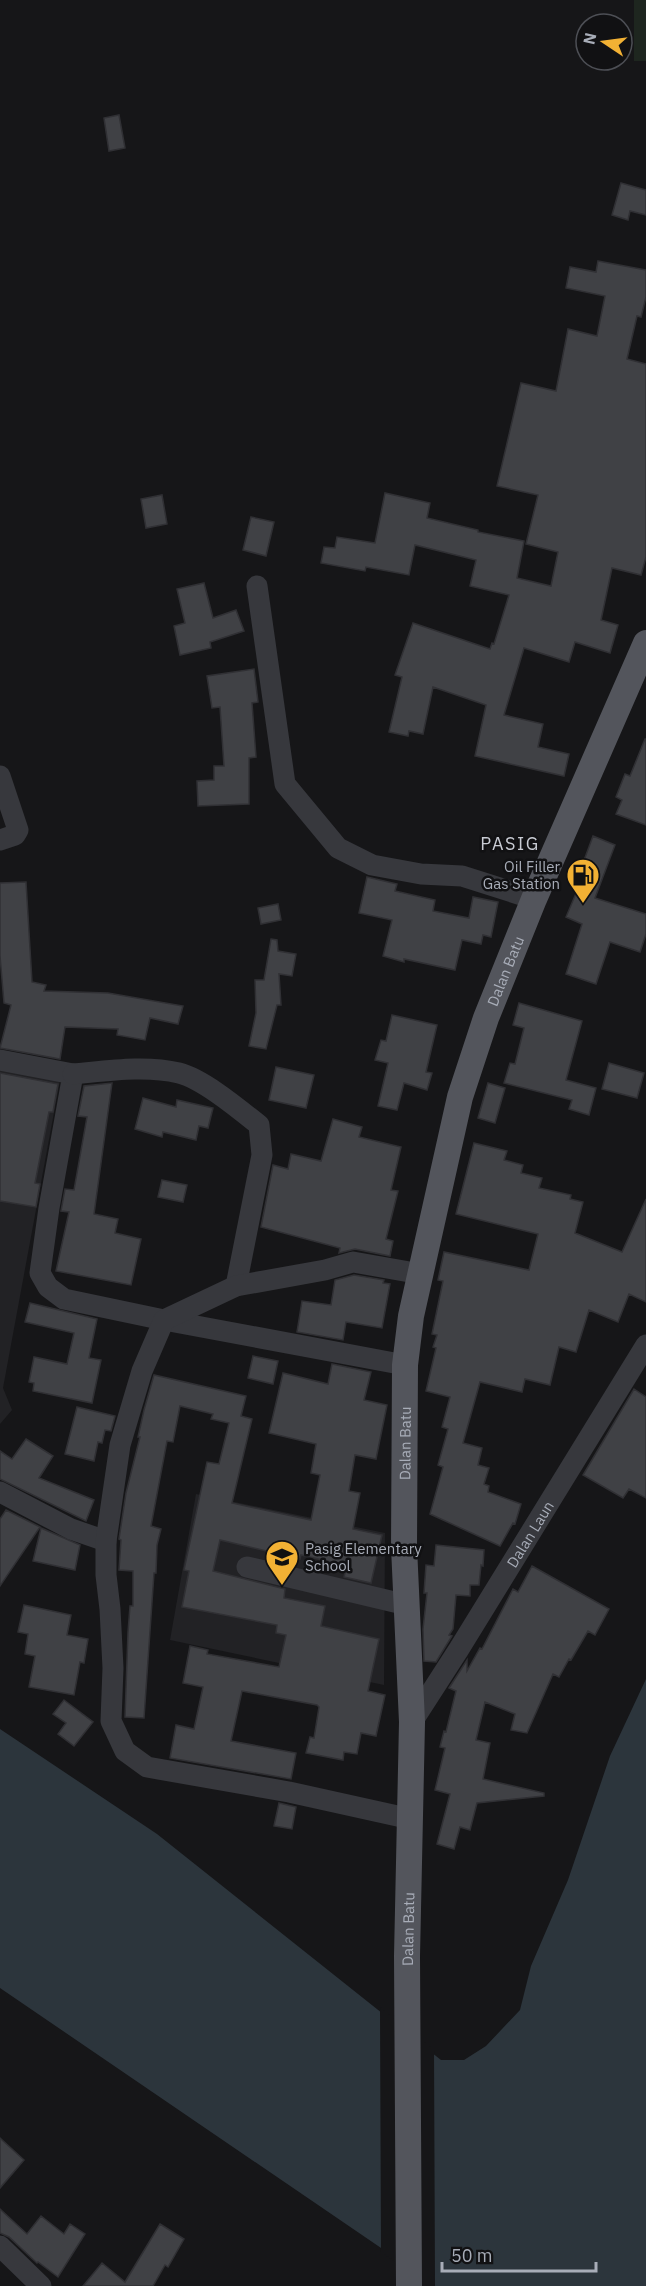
<svg xmlns="http://www.w3.org/2000/svg" width="646" height="2286" font-family="'IBM Plex Sans',sans-serif">
	<style>
		.built { fill: #222225 }
		.green { fill: #1e261f }
		.water { fill: #2c353c }
		.pier { fill: #161618 }
		.building { fill: #404145; stroke: #303034; stroke-width: 1.5 }
		.lines { fill: none; stroke-linecap: round; stroke-linejoin: round }
		.minor { stroke: #37383d; stroke-width: 21 }
		.major { stroke: #53555c; stroke-width: 26 }
		.labels { text-anchor: middle; dominant-baseline: central; stroke-width: 5; stroke-linejoin: round; paint-order: stroke }
		.poi-label { font-size: 15px; fill: #a8adb8; stroke: #111113; text-anchor: end }
		.street-label { font-size: 15px; fill: #a8adb8; stroke: #111113 }
		.quarter-label { font-size: 18px; letter-spacing: 1.5px; fill: #c9ccd4; stroke: #111113 }
	</style>
	<rect width="100%" height="100%" fill="#161618"/>
	<!-- built -->
	<path class="built" d="M0,1069L60,1080L3,1388L12,1410L0,1424Z
		M196,1494L385,1533L384,1685L170,1640Z"/>
	<!-- green -->
	<path class="green" d="M634,0H646V61H634Z"/>
	<!-- water -->
	<path class="water" d="M646,1679V2286H431L425,2278L0,1988V1729L157,1834L441,2060H464L486,2046L520,2010L531,1966L568,1880L610,1756Z"/>
	<!-- pier -->
	<path class="pier" d="M380,2007L434,2050L435,2286H427L423,2281L381,2252Z"/>
	<!-- building -->
	<path class="building" d="M119,115L125,148L109,151L104,118Z
		M621,183L646,190V215L630,211L628,220L612,215Z
		M598,261L646,270V297L641,317L637,316L627,359L646,364V557L641,575L612,568L601,620L618,625L610,653L575,642L569,662L524,648L504,715L543,724L538,747L569,754L564,776L475,756L486,705L433,687L423,734L409,731L408,736L389,732L402,677L395,675L413,623L490,649L492,643L494,644L509,595L470,586L476,560L415,545L409,575L366,567L365,571L321,563L324,547L335,548L337,537L375,543L385,493L430,503L427,518L478,530V532L524,541L517,578L551,586L558,552L526,544L538,495L497,486L521,383L556,391L568,329L597,336L605,296L566,288L570,267L596,272Z
		M162,495L167,524L146,528L141,499Z
		M251,517L274,522L266,556L243,550Z
		M204,583L213,618L236,610L244,631L210,642L211,648L180,655L174,626L185,623L177,589Z
		M254,669L258,702L252,703L256,757L249,758V804L198,806L197,781L214,780V766H224L220,707L212,708L207,676Z
		M645,739H646V825L616,814L622,800L616,797L625,774L630,776Z
		M593,836L615,845L595,898L646,914V934L640,952L610,942L596,984L566,974L582,924L566,917L588,865L583,863Z
		M367,877L397,884L395,891L435,900L433,911L469,918L473,897L498,902L491,937L483,935L481,944L462,940L455,970L404,959V962L383,956L392,920L359,913Z
		M26,882L32,982L46,985L44,991L108,993L183,1006L178,1024L150,1018L145,1040L117,1035L118,1029L65,1027L60,1059L0,1048L11,1005L4,1003L0,956V883Z
		M278,904L281,920L261,924L258,908Z
		M271,939L277,940L278,951L296,954L292,976L279,974L281,1005H277L266,1049L249,1046L256,1013L255,980H264Z
		M519,1003L582,1021L566,1080L596,1088L589,1115L569,1109L572,1100L504,1083L510,1063L515,1064L524,1028L513,1025Z
		M392,1015L437,1025L426,1072L432,1073L427,1090L404,1083L397,1110L378,1106L388,1063L375,1060L381,1040L386,1041Z
		M609,1063L644,1073L637,1098L602,1089Z
		M276,1067L314,1075L306,1108L269,1100Z
		M0,1073L58,1084L53,1112H49L35,1183L40,1184L36,1207L0,1201Z
		M112,1083L94,1214L118,1219L115,1233L141,1239L131,1285L56,1271L69,1212L61,1211L65,1189L74,1190L87,1117L78,1116L84,1086Z
		M488,1083L505,1088L495,1123L478,1118Z
		M143,1098L176,1107L177,1100L213,1108L208,1128L199,1126L196,1140L163,1132L162,1137L135,1129Z
		M333,1119L362,1127L359,1137L401,1147L391,1190L398,1191L386,1239L393,1241L390,1256L355,1249L339,1253L340,1248L261,1227L273,1165L288,1169L291,1154L321,1161Z
		M474,1143L507,1151L504,1160L523,1165L521,1173L542,1178L539,1188L571,1195L570,1199L583,1202L575,1233L622,1252L646,1199V1302L629,1294L618,1322L589,1310L576,1352L559,1347L550,1385L525,1379L522,1392L480,1382L463,1443L482,1448L478,1465L489,1468L484,1484L489,1486L488,1492L521,1504L515,1524L513,1523L500,1546L430,1514L443,1467L438,1465L448,1429L442,1427L450,1397L426,1391L436,1348L433,1347L437,1335L432,1334L443,1281L438,1280L444,1252L529,1270L538,1234L456,1214Z
		M162,1180L187,1185L183,1202L158,1197Z
		M354,1275L384,1280L383,1283L390,1284L382,1328L346,1322L343,1340L297,1332L302,1301L331,1305L335,1280Z
		M30,1303L97,1319L89,1358L101,1360L92,1403L33,1391L34,1383L29,1382L34,1357L67,1364L74,1333L25,1322Z
		M253,1356L278,1361L273,1384L248,1378Z
		M332,1364L371,1372L364,1400L387,1405L376,1459L355,1455L349,1491L360,1493L353,1529L382,1535L371,1583L344,1577L346,1569L343,1568L344,1565L301,1555L300,1559L220,1540L213,1571L285,1589L284,1598L325,1606L321,1626L379,1639L368,1691L385,1695L376,1736L361,1733L357,1754L344,1752L343,1760L306,1753L310,1737L314,1738L319,1707L317,1705L242,1691L231,1741L296,1753L291,1779L170,1758L176,1725L194,1729L203,1687L183,1683L190,1646L208,1650L207,1654L279,1667L286,1635L276,1633L277,1625L182,1607L189,1571L184,1570L207,1462L219,1464L229,1423L211,1419L213,1414L180,1406L173,1442L167,1441L151,1526L161,1529L157,1545L156,1573H154L144,1718L125,1717L128,1632L130,1606H133V1571L119,1570L121,1540L119,1539L126,1493L140,1437H138L144,1410L154,1375L246,1396L241,1416L252,1419L232,1503L311,1520L320,1475L311,1473L316,1444L269,1433L283,1373L328,1384Z
		M634,1389L646,1397V1498L629,1489L623,1498L583,1475Z
		M77,1407L115,1416L111,1431L105,1430L102,1443L98,1442L94,1461L65,1454Z
		M26,1439L53,1456L39,1478L94,1500L86,1521L0,1479V1451L12,1459Z
		M6,1510L40,1527L0,1586V1519Z
		M41,1528L80,1545L75,1570L33,1561Z
		M436,1545L484,1550L483,1566L481,1565L479,1585H470V1596L456,1595L453,1629L449,1635L452,1636L436,1662L424,1661L423,1629L427,1593H424L426,1565L434,1566Z
		M532,1566L609,1609L595,1635L588,1631L571,1660L569,1659L559,1677L553,1674L527,1733L511,1730L515,1714L485,1702L476,1740L490,1743L483,1779L544,1793V1796L477,1803L470,1830L460,1827L454,1849L437,1844L450,1794L435,1790L445,1748L440,1747L444,1731L446,1732L456,1691L449,1688L467,1660V1671L480,1648L482,1649L513,1589L518,1592Z
		M24,1605L71,1615L67,1635L88,1639L84,1663L80,1662L74,1695L29,1687L35,1656L25,1654L28,1634L18,1632Z
		M64,1700L93,1722L74,1746L58,1734L66,1723L53,1714Z
		M279,1803L296,1807L292,1829L274,1826Z
		M0,2138L24,2160L0,2188Z
		M0,2209L27,2234L41,2216L64,2234L70,2224L85,2234L58,2277L38,2262L37,2263L9,2237L0,2233Z
		M160,2224L184,2239L168,2267L165,2265L153,2286H83L102,2263L125,2282Z"/>
	<g class="lines">
		<!-- minor -->
		<g class="minor">
			<path d="M257,586L285,784L338,848L372,865L421,874L462,876L534,899"/>
			<path d="M0,776L18,830L15,835L0,840"/>
			<path d="M0,1060L73,1074L49,1208L40,1273L48,1287L64,1299L164,1320L405,1365"/>
			<path d="M73,1074C107,1071 145,1065 179,1073C203,1079 239,1109 259,1125L262,1155L236,1286"/>
			<path d="M0,1492L71,1529L106,1541"/>
			<path d="M247,1567L407,1605"/>
			<path id="s1" d="M412,1722L459,1649L646,1345"/>
			<path d="M411,1819L289,1792L147,1767L125,1751L111,1721L113,1668L110,1609L106,1575V1541L120,1445L142,1371L164,1320L236,1286L325,1270L353,1262L421,1274"/>
			<path d="M0,2246L41,2286"/>
		</g>
		<!-- major -->
		<path class="major" id="s2" d="M409,2286L407,1956L412,1722L404,1547L405,1365L411,1316L460,1097L486,1018L534,899L646,643"/>
	</g>
	<!-- icons -->
	<defs>
		<symbol id="fuel-pin" viewBox="-11 -11 22 30"><path d="M0 17L-7.5 6A9.5 9.5 0 1 1 7.5 6Z" fill="#f2b134" stroke="#111113"/><path d="M-5.5-6h7V0h2V4h1.3V-2.5L3-4.5l.8-.8L6-3V5H2.5V1h-1V6h-7ZM-4.2-4.7v3.2H.2V-4.7Z" fill="#111"/></symbol>
		<symbol id="school-pin" viewBox="-11 -11 22 30"><path d="M0 17L-7.5 6A9.5 9.5 0 1 1 7.5 6Z" fill="#f2b134" stroke="#111113"/><path d="M0-5L7-2L0 1L-7-2ZM-4 1L0 2.5L4 1V4Q0 6-4 4Z" fill="#111"/></symbol>
	</defs>
	<g fill-rule="evenodd">
		<use href="#fuel-pin" x="564" y="856" width="38" height="52"/>
		<use href="#school-pin" x="263" y="1538" width="38" height="52"/>
	</g>
	<g class="labels">
		<!-- poi labels -->
		<g class="poi-label">
			<text x="560" y="866">Oil Filler<tspan x="560" dy="17">Gas Station</tspan></text>
			<text x="305" y="1548" text-anchor="start">Pasig Elementary<tspan x="305" dy="17">School</tspan></text>
		</g>
		<!-- street labels -->
		<g class="street-label">
			<text stroke="none"><textPath href="#s2" startOffset="1329">Dalan Batu</textPath></text>
			<text stroke="none"><textPath href="#s2" startOffset="843">Dalan Batu</textPath></text>
			<text stroke="none"><textPath href="#s1" startOffset="222">Dalan Laun</textPath></text>
			<text stroke="none"><textPath href="#s2" startOffset="357">Dalan Batu</textPath></text>
		</g>
		<!-- quarter labels -->
		<g class="quarter-label">
			<text x="510" y="843">PASIG</text>
		</g>
	</g>
	<!-- north arrow -->
	<g transform="translate(604 42) rotate(283)"><circle r="28" fill="#111113" stroke="#4d4f55" stroke-width="1.5"/>
	<path d="M0-4.5L10 22L0 15L-10 22Z" fill="#f2b134"/>
	<text y="-9" font-size="16" font-weight="bold" text-anchor="middle" fill="#a8adb8">N</text>
	</g>
	<!-- scale -->
	<path d="M442 2262v9h154v-9" fill="none" stroke="#a8adb8" stroke-width="3"/>
	<text x="451" y="2262" font-size="18" fill="#a8adb8" stroke="#111113" stroke-width="4.5" paint-order="stroke">50 m</text>
</svg>
